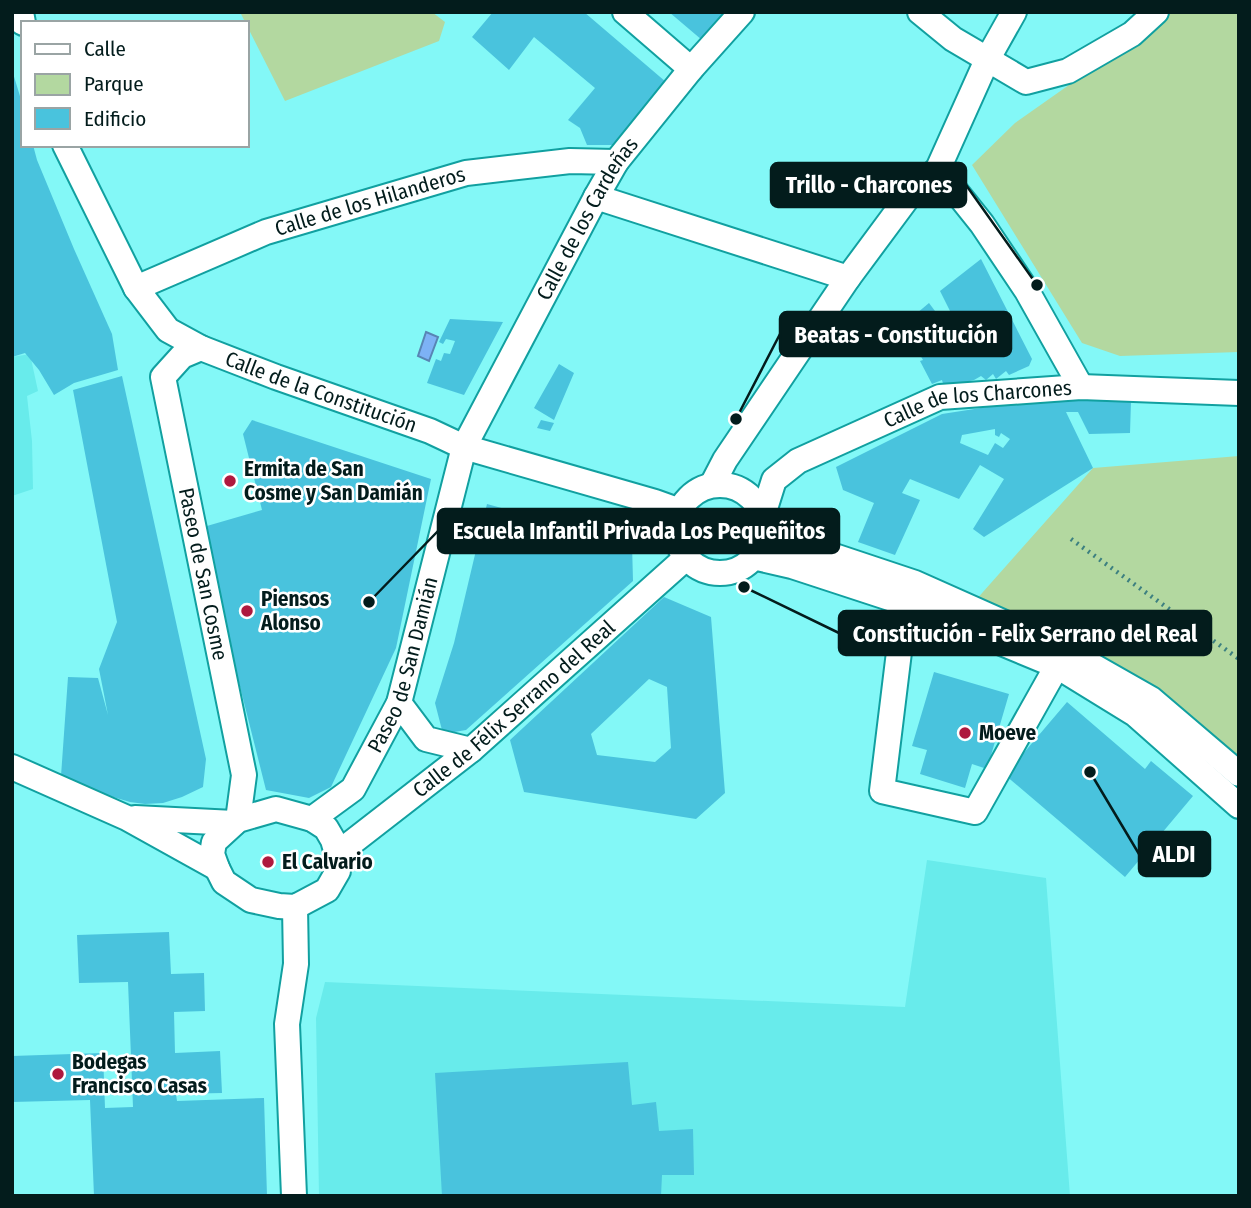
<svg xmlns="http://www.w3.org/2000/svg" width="1251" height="1208" font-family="'Fira Sans Condensed',sans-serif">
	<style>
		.built { fill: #68ebeb }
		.green { fill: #b3d8a0 }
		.water { fill: #7db2f5; stroke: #5885b4; stroke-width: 2 }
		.building { fill: #49c3dd; fill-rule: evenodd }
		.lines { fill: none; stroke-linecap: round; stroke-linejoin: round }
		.minor-casing { stroke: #11a0a0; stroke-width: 28 }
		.path { stroke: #3d8080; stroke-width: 4.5; stroke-dasharray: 2 5; stroke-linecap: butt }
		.minor { stroke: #fff; stroke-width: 24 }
		.poi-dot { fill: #ae193e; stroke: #fff; stroke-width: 2.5 }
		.labels { text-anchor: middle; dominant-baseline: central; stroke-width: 5; stroke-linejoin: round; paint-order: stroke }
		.street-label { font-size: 21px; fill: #031c1c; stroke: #fff }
		.poi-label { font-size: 21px; font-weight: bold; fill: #031c1c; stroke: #fff; text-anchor: start }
		.leader { fill: none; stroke: #031c1c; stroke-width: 2.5 }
		.callout-dot { fill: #031c1c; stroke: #fff; stroke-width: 2.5 }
		.callout { fill: #031c1c; stroke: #031c1c; stroke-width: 2.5 }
		.callout-label { font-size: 23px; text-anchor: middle; font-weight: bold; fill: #fff }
	</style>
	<rect width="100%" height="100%" fill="#83f8f7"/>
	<!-- built -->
	<path class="built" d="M30,354L38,391L27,396L32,441L33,489L12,496V357Z
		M927,860L1046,878L1070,1196H319L316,1018L325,982L905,1007Z"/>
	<!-- green -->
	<path class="green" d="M240,12H432L445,22L439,41L285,101Z
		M1169,12H1239V352L1120,356L1082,343L972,165L1015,123L1140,35Z
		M1239,456V766L975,601L1093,468Z"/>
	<!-- water -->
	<path class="water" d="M426,332L438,337L429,361L418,356Z"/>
	<!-- building -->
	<path class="building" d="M493,12H584L666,82L614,145H587L580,128L568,120L595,88L534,37L509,70L472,37Z
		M669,12H725L702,40Z
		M12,70L23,106V145H33L37,160L74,249L112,334L118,370L74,383L54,395L39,370L25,353L12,357Z
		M981,259L1032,359L1029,366L1009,375L1006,371L996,379L993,374L986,380L981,376L974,380L944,387L942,380L932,384L920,361L923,360L920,355L927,349L925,345L915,335L910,339L898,329L929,303L944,323L953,317L940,291Z
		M450,319L503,322L464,395L427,383L436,359L441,361L444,353L450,354L455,341L446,339L443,344L439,342Z
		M559,364L574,373L554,420L534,408Z
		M122,376L206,759L203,787L182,797L163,803L145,804L130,802L103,794L61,776L68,677L98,678L108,715L99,669L117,622L73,390Z
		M1061,401H1131L1130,433L1089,434L1078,412H1066L1093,468L984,537L973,529L1004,479L980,465L959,499L910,479L902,493L920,500L895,555L858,542L874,503L843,490L836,467L942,414L1020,402L1049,403ZM995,429V435L999,437L1001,433L1010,439L1003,448L995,443L988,455L960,443L962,435Z
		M252,420L431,479L396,648L331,787L309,798L266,790L200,528L262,510L243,434Z
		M541,420L554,423L550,431L537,428Z
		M487,504L632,544L633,581L466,730L443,734L435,703L454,643Z
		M664,597L711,617L725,793L696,819L524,792L510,740ZM649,679L667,687L671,748L655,762L597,755L591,734Z
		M934,672L1009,694L987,769L972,764L965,788L920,774L927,750L912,746Z
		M1067,702L1145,769L1151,761L1193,796L1125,877L1005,775Z
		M169,932L171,974L204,973L205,1011L174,1012L175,1053L220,1051L222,1093L176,1094L177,1101L264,1098L267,1196H94L90,1100L12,1102V1056L103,1053L105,1108L133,1107L128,982L79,983L77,935Z
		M628,1062L632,1105L656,1102L659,1131L693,1129L694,1175H662L661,1196H442L435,1073Z"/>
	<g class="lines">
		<defs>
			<g id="minor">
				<path d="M21,12L23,23"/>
				<path d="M625,12L691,69"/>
				<path d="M920,12L953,39L1026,82L1068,71L1132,34L1156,12"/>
				<path id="s1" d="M65,145L136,288L168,330L201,348L276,377L430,431L464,447L655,502L680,511"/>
				<path d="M938,169L982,224L1027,291L1081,387"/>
				<path d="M596,197L848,278"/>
				<path id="s2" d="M136,288L266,232L466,173L570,161L616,162"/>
				<path id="s3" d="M201,348L182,356L163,377L244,775L238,820"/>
				<path d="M712,485L725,460L848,278L911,193L938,169L987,60L1014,12"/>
				<circle cx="720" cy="529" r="44"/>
				<path id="s4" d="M762,518L774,480L798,461L940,397L1081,387L1239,393"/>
				<path d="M764,528L801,545L915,583L1063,649L1151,699L1239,774"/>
				<path d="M753,557L792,566L905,603L1057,666L1135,714L1239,806"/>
				<path d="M905,603L882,791L975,812L1057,666"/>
				<path d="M399,703L426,739L471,750"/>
				<path d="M12,767L127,818L217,868"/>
				<path d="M276,809L312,819L326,828L333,840L337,854L338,871L327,890L295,907L279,906L251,900L224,882L217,868L212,854L214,842L238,820Z"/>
				<path d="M135,818L234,823"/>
				<path id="s5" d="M312,819L353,789L399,703L464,447L596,197L616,162L691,69L742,12"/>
				<path id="s6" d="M337,854L471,750L687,557"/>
				<path d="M294,1196L287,1024L296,964L295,907"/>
			</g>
		</defs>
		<!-- minor casing -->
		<use href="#minor" class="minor-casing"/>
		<!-- path -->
		<path class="path" d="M1071,539L1239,659"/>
		<!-- minor -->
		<use href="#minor" class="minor"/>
	</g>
	<!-- markers -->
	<g class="poi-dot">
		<circle cx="230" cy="481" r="7"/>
		<circle cx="247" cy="611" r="7"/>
		<circle cx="965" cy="733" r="7"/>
		<circle cx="268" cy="862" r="7"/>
		<circle cx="58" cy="1074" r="7"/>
	</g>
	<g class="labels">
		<!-- street labels -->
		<g class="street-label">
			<text stroke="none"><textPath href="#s2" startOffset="250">Calle de los Hilanderos</textPath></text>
			<text stroke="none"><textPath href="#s5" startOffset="672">Calle de los Cardeñas</textPath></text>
			<text stroke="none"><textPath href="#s1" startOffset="378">Calle de la Constitución</textPath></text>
			<text stroke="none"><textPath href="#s4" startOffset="262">Calle de los Charcones</textPath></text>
			<text stroke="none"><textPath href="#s3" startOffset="250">Paseo de San Cosme</textPath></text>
			<text stroke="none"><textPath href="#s5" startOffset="186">Paseo de San Damián</textPath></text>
			<text stroke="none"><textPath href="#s6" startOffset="229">Calle de Félix Serrano del Real</textPath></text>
		</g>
		<!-- poi labels -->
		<g class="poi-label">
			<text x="244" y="469">Ermita de San<tspan x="244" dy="24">Cosme y San Damián</tspan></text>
			<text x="261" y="599">Piensos<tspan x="261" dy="24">Alonso</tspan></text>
			<text x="979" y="733">Moeve</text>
			<text x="282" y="862">El Calvario</text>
			<text x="72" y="1062">Bodegas<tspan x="72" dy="24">Francisco Casas</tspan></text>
		</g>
	</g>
	<!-- callouts -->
	<path class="leader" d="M1037 285L966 185M736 419L780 334M369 602L438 531M744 587L839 633M1090 772L1139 854"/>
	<g class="callout-dot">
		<circle cx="1037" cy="285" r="7"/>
		<circle cx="736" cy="419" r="7"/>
		<circle cx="369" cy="602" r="7"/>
		<circle cx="744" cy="587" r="7"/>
		<circle cx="1090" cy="772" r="7"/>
	</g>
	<g class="callout">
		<rect x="771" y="163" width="195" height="44" rx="7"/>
		<rect x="780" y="312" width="231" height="44" rx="7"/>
		<rect x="438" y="509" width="401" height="44" rx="7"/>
		<rect x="839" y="611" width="372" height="44" rx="7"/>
		<rect x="1139" y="832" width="71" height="44" rx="7"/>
	</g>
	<g class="callout-label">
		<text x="869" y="193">Trillo - Charcones</text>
		<text x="896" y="343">Beatas - Constitución</text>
		<text x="639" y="539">Escuela Infantil Privada Los Pequeñitos</text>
		<text x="1025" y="642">Constitución - Felix Serrano del Real</text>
		<text x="1174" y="862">ALDI</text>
	</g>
	<!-- border -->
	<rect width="1251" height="1208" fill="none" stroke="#031c1c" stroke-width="28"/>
	<!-- legend -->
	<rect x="21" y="21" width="228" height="126" fill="#ffffff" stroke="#9aa4a4" stroke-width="2"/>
	<rect x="35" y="44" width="35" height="10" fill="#ffffff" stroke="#9aa4a4" stroke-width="2"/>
	<text x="84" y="56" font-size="21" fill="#031c1c">Calle</text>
	<rect x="35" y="74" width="35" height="21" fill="#b3d8a0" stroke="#9aa4a4" stroke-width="2"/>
	<text x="84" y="91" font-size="21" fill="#031c1c">Parque</text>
	<rect x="35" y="108" width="35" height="21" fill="#49c3dd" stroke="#9aa4a4" stroke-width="2"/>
	<text x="84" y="126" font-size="21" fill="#031c1c">Edificio</text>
</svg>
